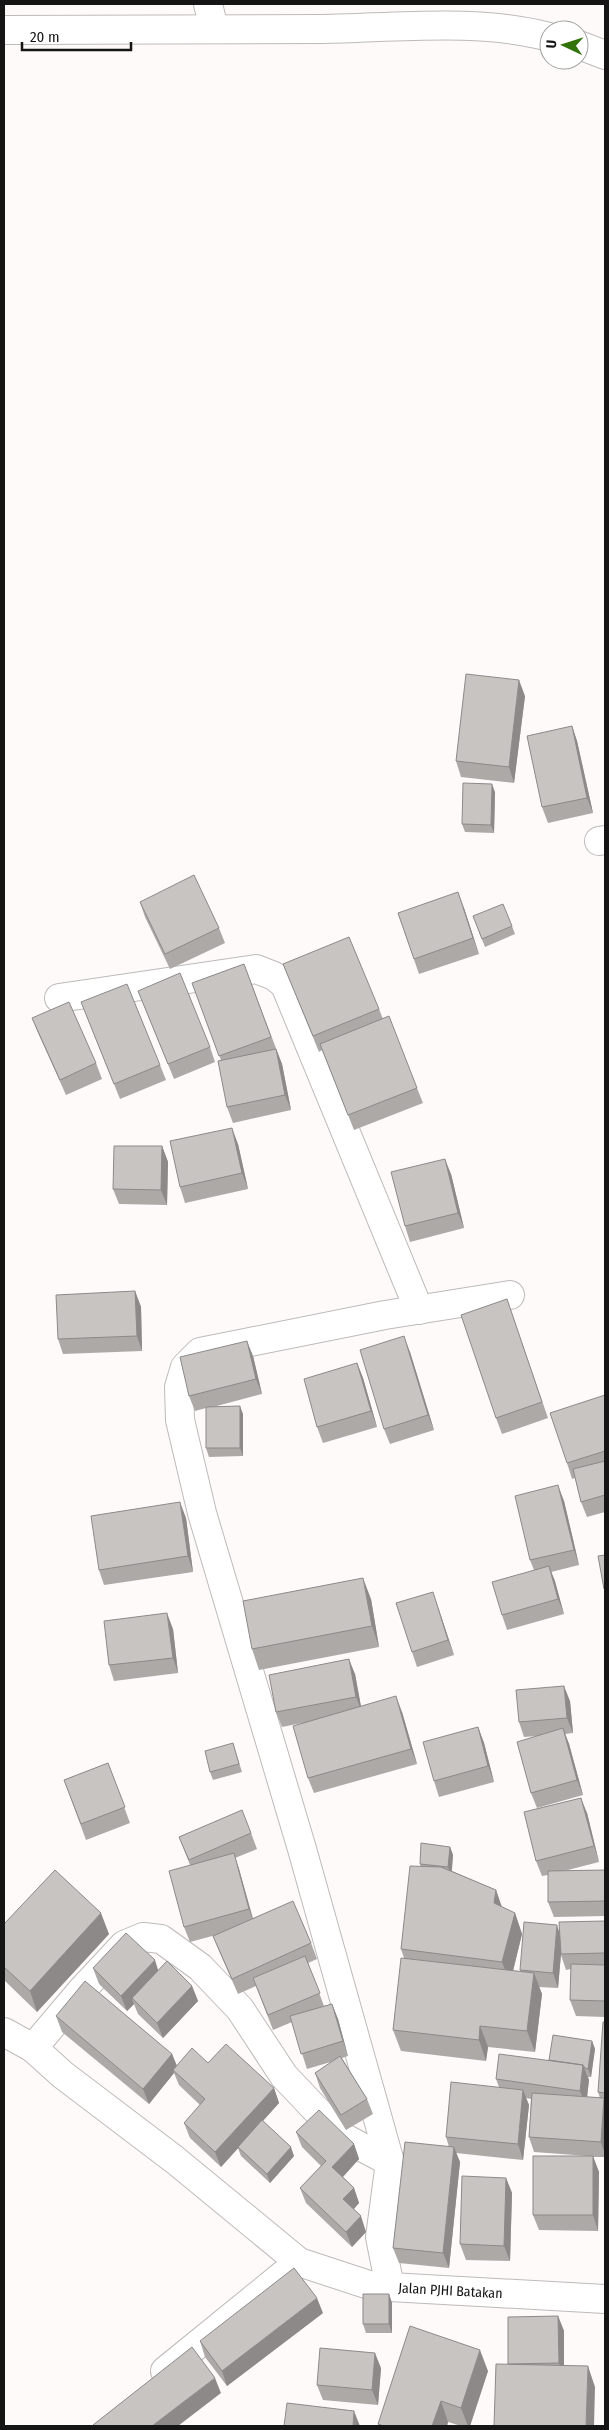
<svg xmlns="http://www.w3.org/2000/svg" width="609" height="2430" font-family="'Fira Sans Condensed',sans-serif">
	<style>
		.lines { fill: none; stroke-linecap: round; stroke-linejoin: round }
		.minor-casing { stroke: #bfbaba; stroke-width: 30 }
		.minor { stroke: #fff; stroke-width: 28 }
		.wall { fill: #aca9a7 }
		.shaded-wall { fill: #8c8988 }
		.building { fill: #c8c4c2; stroke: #8c8988 }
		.labels { text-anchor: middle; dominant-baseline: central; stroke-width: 4; stroke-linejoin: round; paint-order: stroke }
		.street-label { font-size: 14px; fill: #161515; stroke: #fff }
	</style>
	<rect width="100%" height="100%" fill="#fefaf9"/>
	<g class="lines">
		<defs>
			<g id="minor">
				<path d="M208,4L214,29"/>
				<path d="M4,30C110,29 216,30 322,29C394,28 480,18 549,37"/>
				<path d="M579,45L605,55"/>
				<path d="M599,841L605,840"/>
				<path d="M59,998L256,969L274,976L285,985L419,1310"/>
				<path id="s1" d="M4,2032L33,2048L63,2075L175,2160L299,2262L369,2285L390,2287L605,2299"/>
				<path d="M33,2048L82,1990L124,1945L143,1937L161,1939L200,1967L240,2009L284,2076L341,2136L390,2162"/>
				<path d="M390,2287L380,2237L390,2162L302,1849L202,1513L180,1420L179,1387L185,1367L200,1352L385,1315L510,1295"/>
				<path d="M165,2371L299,2262"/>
			</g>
		</defs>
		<!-- minor casing -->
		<use href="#minor" class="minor-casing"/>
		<!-- minor -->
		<use href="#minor" class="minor"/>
	</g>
	<!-- wall -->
	<path class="wall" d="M525,696L514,783L461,777L456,761Z
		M572,726L577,741L593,813L548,823L542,807Z
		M495,792L494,833L465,832L462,824Z
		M140,902L219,928L225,943L170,969L145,917Z
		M464,908L479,954L419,974L398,913Z
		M473,916L512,926L515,934L485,947Z
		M244,964L282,1064L291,1110L233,1123L227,1107L221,1060L192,983Z
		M283,964L379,1009L383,1019L417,1088L423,1103L354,1130L322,1050L319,1052Z
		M138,991L210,1047L215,1062L174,1079Z
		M81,1002L160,1065L166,1080L120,1099Z
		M32,1018L96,1063L102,1079L66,1095L38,1033Z
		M238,1144L248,1189L185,1203L180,1187Z
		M162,1146L168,1162L167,1205L119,1204L113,1189Z
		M451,1174L464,1228L410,1242L405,1226Z
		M135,1291L141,1307L142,1351L63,1354L58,1339Z
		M507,1299L548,1418L502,1434L496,1418Z
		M410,1352L434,1430L390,1444L384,1429Z
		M253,1356L262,1394L213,1407L243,1414V1456L209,1457L206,1448V1408L195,1411L189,1396Z
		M357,1363L363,1378L377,1427L323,1443L317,1427Z
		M605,1397V1512L587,1517L581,1502L575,1478L572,1479L567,1463Z
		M564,1501L579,1565L551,1572L564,1614L507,1630L502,1615L534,1570L530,1560Z
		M186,1518L193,1572L104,1585L99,1570Z
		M371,1599L379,1647L259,1670L252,1649Z
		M438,1607L454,1655L417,1667L412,1652Z
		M173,1629L178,1673L114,1681L109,1665Z
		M355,1674L361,1707L402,1712L417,1764L314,1793L308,1778L302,1723L282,1727L276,1712Z
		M570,1701L573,1733L565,1734L569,1744L583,1795L537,1808L531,1793L537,1736L524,1737L519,1722Z
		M478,1727L484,1743L494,1782L439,1797L434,1781Z
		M233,1743L242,1772L213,1780L210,1772Z
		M108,1763L130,1823L86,1840L64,1780Z
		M587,1813L599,1862L564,1871L605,1870V1916L554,1917L548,1902V1875L542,1876L536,1861Z
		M251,1833L257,1849L235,1858L239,1869L253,1918L311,1943L317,1959L308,1963L324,2006L332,2004L338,2019L348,2056L342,2058L367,2099L373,2114L346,2130L320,2088L315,2073L334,2061L307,2069L292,2022L273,2030L256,1986L238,1994L219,1951L213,1936L216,1935L190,1942L184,1927L190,1865L179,1837Z
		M450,1847L453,1855L452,1871L496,1890L502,1907L515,1913L522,1934L513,1971L521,1972L520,1970L560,1934L605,1921V2017L576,2016L570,2000L571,1969L566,1970L561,1955L558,1988L539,1987L542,1994L535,2052L488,2047L486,2061L401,2051L393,2030L404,1958L401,1949L421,1867L420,1864Z
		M4,1924L109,1934L37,2012L4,1980Z
		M93,1968L158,1971L192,1986L198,2001L163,2038L138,2014L134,2004L127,2011L99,1984Z
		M56,2016L172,2054L177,2066L208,2063L274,2088L279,2103L263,2121L294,2156L270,2183L241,2156L238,2148L221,2167L190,2138L184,2123L200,2105L179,2085L174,2073L149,2104L62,2032Z
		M605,2022V2157H593L599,2172L598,2231L539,2230L533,2215L588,2156L534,2152L529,2137L531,2099L526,2098L529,2105L523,2160L456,2153L460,2162L449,2268L399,2263L393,2248L449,2147L446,2137L499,2087L496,2079L549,2060L592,2041L595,2049L591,2077H588L589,2080L587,2097L600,2098L598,2092Z
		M296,2132L354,2144L359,2159L343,2177L354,2188L359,2203L354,2209L366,2232L352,2247L306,2203L300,2188L321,2166L302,2147Z
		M506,2178L512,2193L510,2261L466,2260L460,2244Z
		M389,2294L392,2303V2333H366L363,2324Z
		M323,2313L227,2386L205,2357L200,2341Z
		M558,2316L564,2331V2366L595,2387L509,2364Z
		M381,2368L378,2405L323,2400L317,2385Z
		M488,2371L470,2426H461L448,2422L447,2426H379L378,2424Z"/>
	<!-- shaded-wall -->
	<path class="shaded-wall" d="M519,680L525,696L514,783L509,767Z
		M572,726L577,741L593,813L587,798Z
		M492,784L495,792L494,833L491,825Z
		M458,892L464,908L479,954L473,938Z
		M276,1049L282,1064L291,1110L285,1095Z
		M232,1128L238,1144L248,1189L242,1173Z
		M162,1146L168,1162L167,1205L161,1190Z
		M445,1159L451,1174L464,1228L458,1213Z
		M135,1291L141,1307L142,1351L137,1336Z
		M404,1336L410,1352L434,1430L428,1415Z
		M247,1341L253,1356L262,1394L256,1379Z
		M357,1363L363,1378L377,1427L371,1411Z
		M240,1406L243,1414V1456L240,1448Z
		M558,1485L564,1501L579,1565L574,1550Z
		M180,1502L186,1518L193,1572L188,1556Z
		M549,1566L555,1581L564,1614L558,1599Z
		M363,1578L371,1599L379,1647L372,1626Z
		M433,1592L454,1655L448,1640Z
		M167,1613L173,1629L178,1673L173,1658Z
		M349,1659L355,1674L362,1712L356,1697Z
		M564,1686L570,1701L573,1733L567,1718Z
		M396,1696L402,1712L417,1764L411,1749Z
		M478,1727L484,1743L494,1782L488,1766Z
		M563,1728L569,1744L583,1795L577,1780Z
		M581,1798L587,1813L599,1862L594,1846Z
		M450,1847L453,1855L451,1876L448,1867Z
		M234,1853L239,1869L254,1924L249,1909Z
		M496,1890L503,1911L494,1903Z
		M101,1913L109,1934L37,2012L30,1991Z
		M515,1913L522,1934L510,1983L502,1962Z
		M557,1925L562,1941L558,1988L553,1973Z
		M155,1960L160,1976L132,1998L134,2004L127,2011L121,1996Z
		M534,1973L542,1994L535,2052L527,2031Z
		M192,1986L198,2001L163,2038L157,2023Z
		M332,2004L338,2019L348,2056L343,2041Z
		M480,2026L488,2047L486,2061L479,2040Z
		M592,2041L595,2049L591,2077L588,2069Z
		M172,2054L178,2069L173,2070L174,2073L149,2104L143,2089Z
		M583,2065L589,2080L586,2106L580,2091Z
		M274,2088L279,2103L221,2167L215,2152Z
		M523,2090L529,2105L523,2160L518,2144Z
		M604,2098L605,2102V2154L601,2142Z
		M354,2144L359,2159L338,2182L332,2167Z
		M291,2147L294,2156L270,2183L267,2174Z
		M454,2147L460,2162L449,2268L443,2253Z
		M593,2156L599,2172L598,2231L593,2215Z
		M506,2178L512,2193L510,2261L504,2246Z
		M354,2188L359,2203L349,2214L343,2199Z
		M361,2216L366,2232L352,2247L346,2232Z
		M389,2294L392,2303V2333L389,2324Z
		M317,2298L323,2313L227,2386L222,2371Z
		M558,2316L564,2331V2379L559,2363Z
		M480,2350L488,2371L470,2426H468L461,2408Z
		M375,2353L381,2368L378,2405L372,2390Z
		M588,2366L595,2387L594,2426H586Z
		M215,2378L221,2393L178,2426H152Z
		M441,2401L448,2422L447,2426H432Z
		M354,2411L360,2426H353Z"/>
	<!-- building -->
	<path class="building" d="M466,674L519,680L509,767L456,761Z
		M572,726L587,798L542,807L527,736Z
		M463,783L492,784L491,825L462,824Z
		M194,875L219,928L165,954L140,902Z
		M458,892L473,938L414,959L398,913Z
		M503,904L512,926L482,939L473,916Z
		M349,937L379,1009L313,1036L283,964Z
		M244,964L271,1037L219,1056L192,983Z
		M180,973L210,1047L168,1064L138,991Z
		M127,984L160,1065L114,1084L81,1002Z
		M69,1002L96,1063L60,1080L32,1018Z
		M389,1016L417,1088L348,1115L320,1044Z
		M276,1049L285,1095L227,1107L218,1061Z
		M232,1128L242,1173L180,1187L170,1141Z
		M114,1146H162L161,1190L113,1189Z
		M445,1159L458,1213L405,1226L391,1172Z
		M135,1291L137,1336L58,1339L56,1295Z
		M507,1299L542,1402L496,1418L461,1315Z
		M404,1336L428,1415L384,1429L360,1350Z
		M247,1341L256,1379L189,1396L180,1357Z
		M357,1363L371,1411L317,1427L304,1379Z
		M605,1395V1451L567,1463L550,1413Z
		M240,1406V1448H206V1407Z
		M605,1461V1495L581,1502L573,1469Z
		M558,1485L574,1550L530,1560L515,1496Z
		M180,1502L188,1556L99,1570L91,1516Z
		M605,1555V1588L604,1589L598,1556Z
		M549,1566L558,1599L502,1615L492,1582Z
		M363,1578L372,1626L252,1649L243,1601Z
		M433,1592L448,1640L412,1652L396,1603Z
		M167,1613L173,1658L109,1665L104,1621Z
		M349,1659L356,1697L276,1712L269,1675Z
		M564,1686L567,1718L519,1722L516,1690Z
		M396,1696L411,1749L308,1778L293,1726Z
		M478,1727L488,1766L434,1781L423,1742Z
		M563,1728L577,1780L531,1793L517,1742Z
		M233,1743L239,1764L210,1772L205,1751Z
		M108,1763L125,1807L81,1824L64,1780Z
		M581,1798L594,1846L536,1861L524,1812Z
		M242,1810L251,1833L189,1860L179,1837Z
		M421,1843L450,1847L448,1867L420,1864Z
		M234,1853L249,1909L184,1927L169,1871Z
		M410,1866L441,1867L496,1890L494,1903L515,1913L502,1962L401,1949Z
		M55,1870L101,1913L30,1991L4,1967V1924Z
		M605,1870V1901L548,1902V1871Z
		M293,1901L311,1943L232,1979L213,1936Z
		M605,1921V1953L561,1954L559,1922Z
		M524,1922L557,1925L553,1973L520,1970Z
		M126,1933L155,1960L121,1996L93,1968Z
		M305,1956L320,1993L268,2015L253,1978Z
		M401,1958L534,1973L527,2031L480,2026L479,2040L393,2030Z
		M167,1961L192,1986L157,2023L132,1998Z
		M571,1964L605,1965V2001L570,2000Z
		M85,1981L172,2054L143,2089L56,2016Z
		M332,2004L343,2041L301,2054L290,2016Z
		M603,2022H605V2093L598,2092Z
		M553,2035L592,2041L588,2069L585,2068L583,2065L549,2060Z
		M226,2044L274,2088L215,2152L184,2123L205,2099L173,2070L192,2048L208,2063Z
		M499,2054L583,2065L580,2091L496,2079Z
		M340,2056L367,2099L341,2115L315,2073Z
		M451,2082L523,2090L518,2144L446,2137Z
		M532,2093L604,2098L601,2142L529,2137Z
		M319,2110L354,2144L332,2167L354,2188L343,2199L361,2216L346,2232L300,2188L326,2161L296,2132Z
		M262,2120L291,2147L267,2174L238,2147Z
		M405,2142L454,2147L443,2253L393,2248Z
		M533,2156H593V2215H533Z
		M462,2176L506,2178L504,2246L460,2244Z
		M294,2268L317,2298L222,2371L200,2341Z
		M363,2294H389V2324H363Z
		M558,2316L559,2363L508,2364V2317Z
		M410,2326L480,2350L461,2408L441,2401L432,2426H384L378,2424Z
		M192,2347L215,2378L152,2426H94L93,2425Z
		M320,2348L375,2353L372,2390L317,2385Z
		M496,2364L588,2366L586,2426H494Z
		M287,2403L354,2411L353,2426H284Z"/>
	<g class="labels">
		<!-- street labels -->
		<g class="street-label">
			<text stroke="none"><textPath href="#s1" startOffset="530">Jalan PJHI Batakan</textPath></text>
		</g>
	</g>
	<!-- border -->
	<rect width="609" height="2430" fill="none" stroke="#161515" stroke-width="10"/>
	<!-- north arrow -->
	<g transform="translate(564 45) rotate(274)"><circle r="24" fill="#ffffff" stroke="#a2a1a1"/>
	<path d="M0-4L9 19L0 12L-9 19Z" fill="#31720b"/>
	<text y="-8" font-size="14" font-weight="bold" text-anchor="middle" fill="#161515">U</text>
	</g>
	<!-- scale -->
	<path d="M22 42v8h109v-8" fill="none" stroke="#161515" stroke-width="2.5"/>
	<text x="30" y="42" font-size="15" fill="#161515" stroke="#ffffff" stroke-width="4" paint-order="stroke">20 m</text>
</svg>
